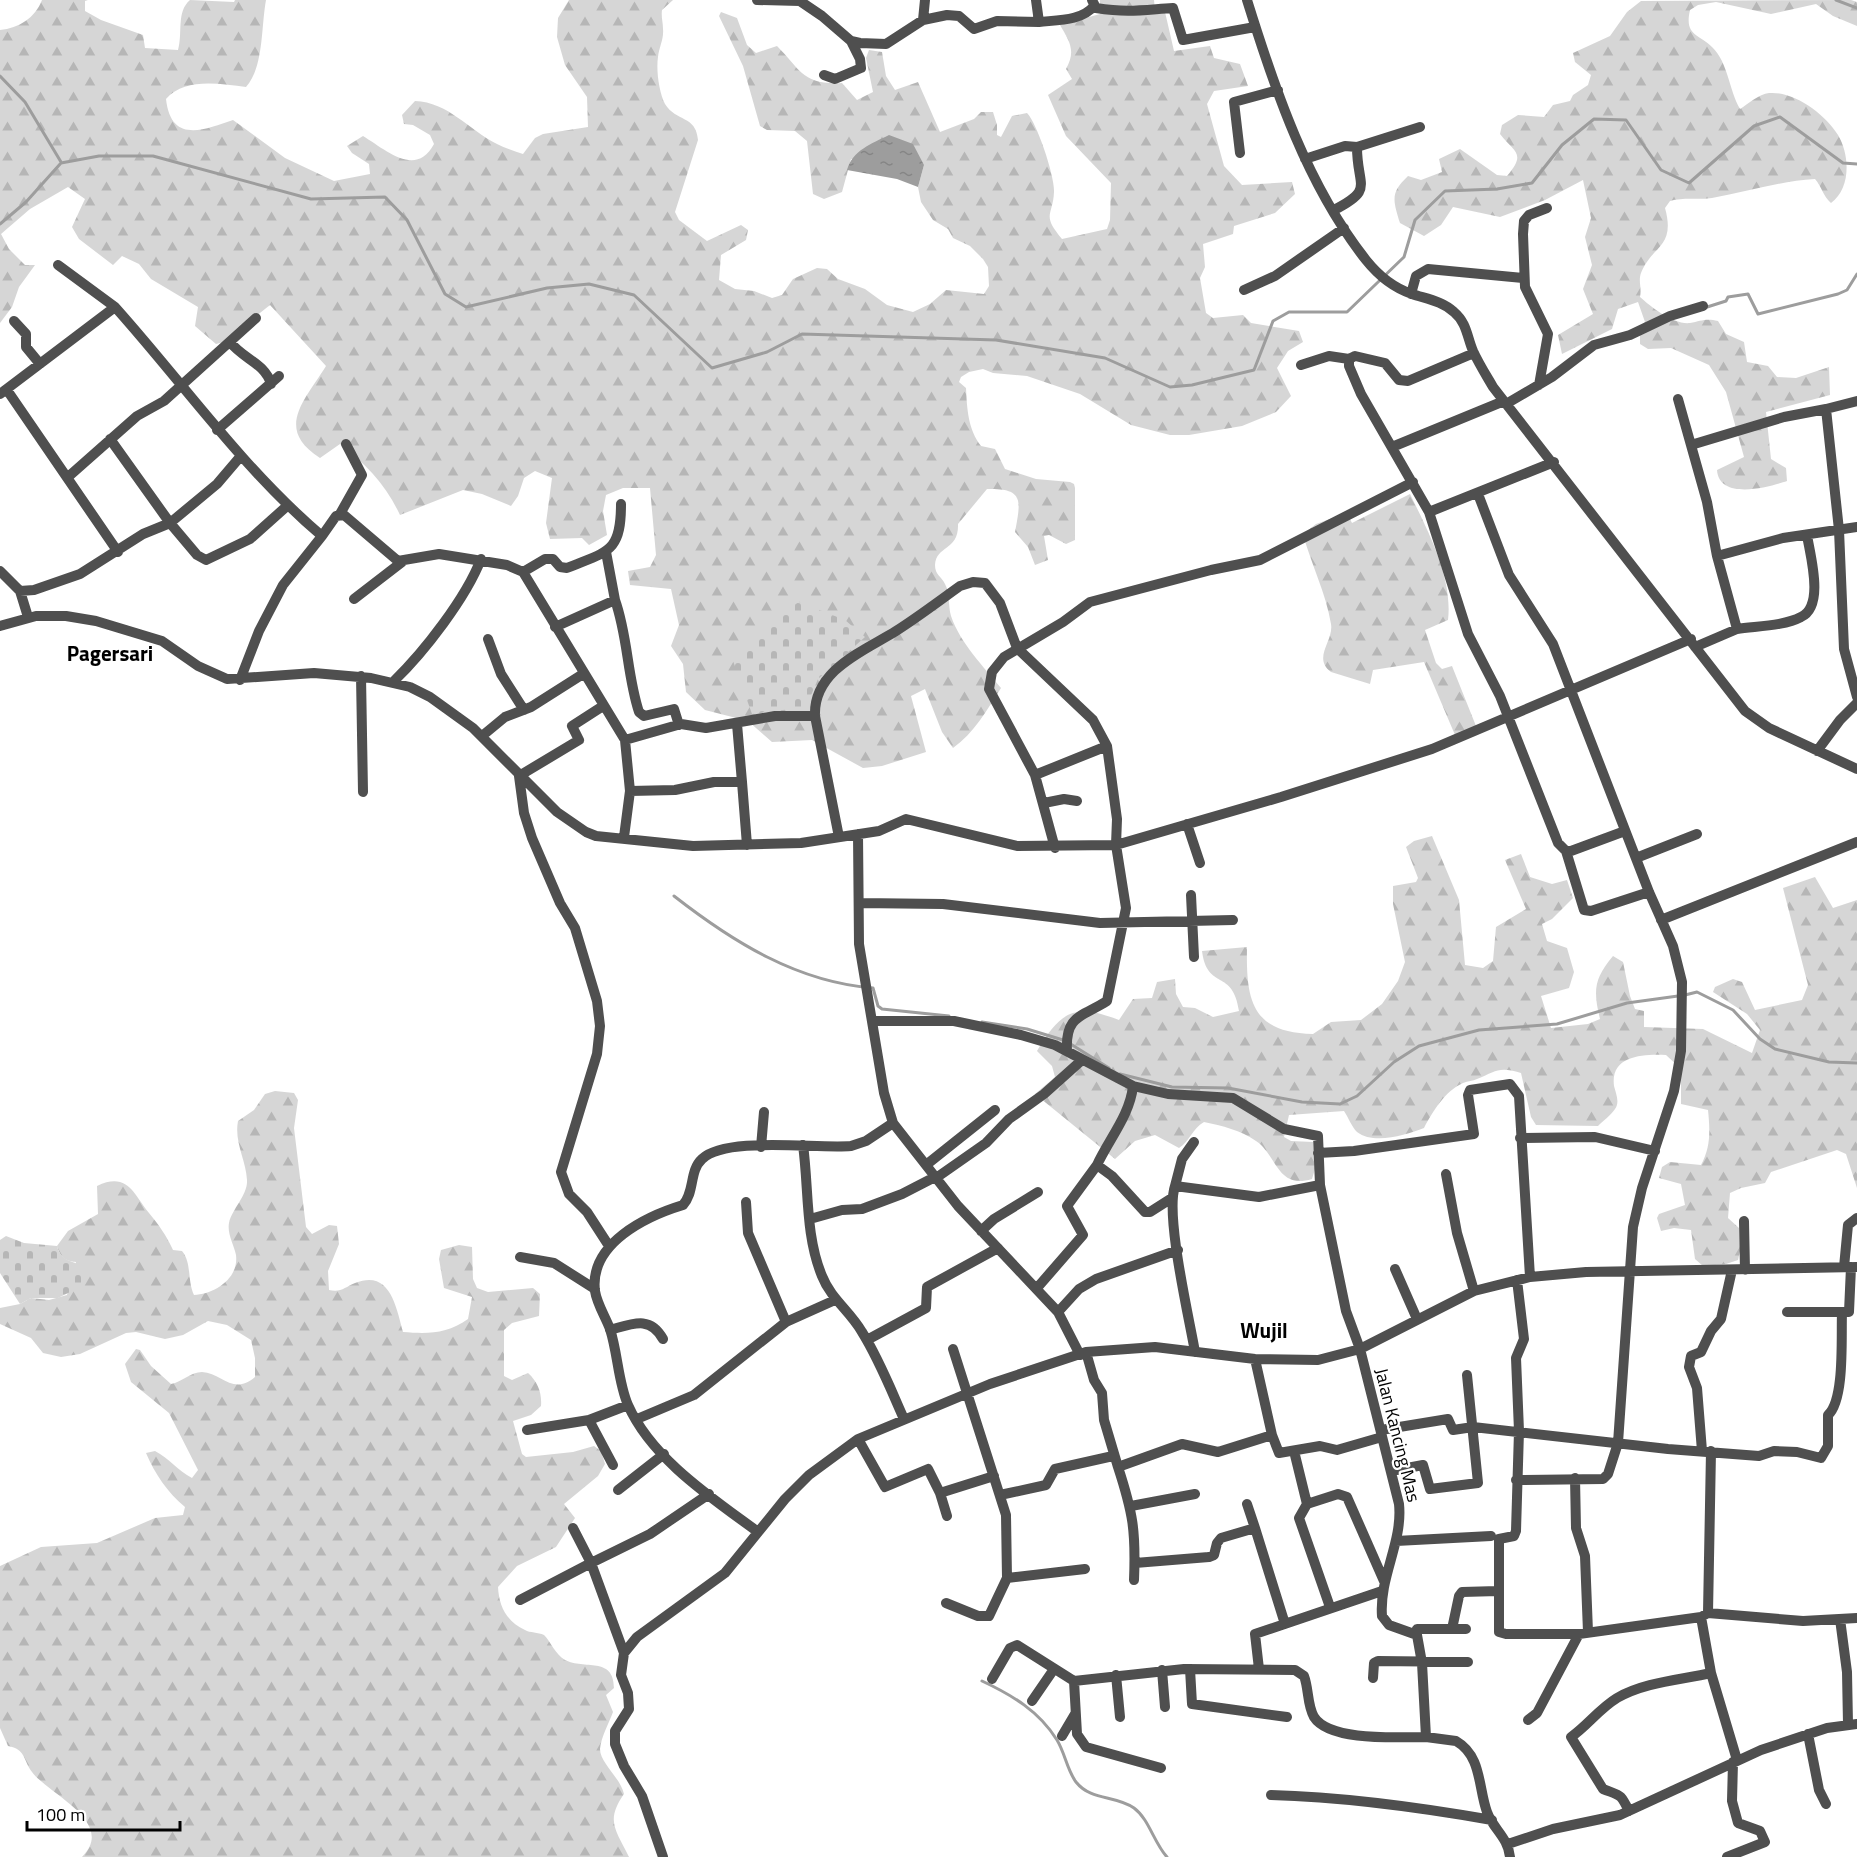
<svg xmlns="http://www.w3.org/2000/svg" width="1857" height="1857" font-family="'Titillium Web',sans-serif">
	<style>
		.forest { fill: url(#forest-firs) }
		.cemetery { fill: url(#cemetery-stones) }
		.water { fill: url(#water-ripples) }
		.lines { fill: none; stroke-linecap: round; stroke-linejoin: round }
		.stream { stroke: #9d9d9d; stroke-width: 3 }
		.minor { stroke: #4f4f4f; stroke-width: 10 }
		.labels { text-anchor: middle; dominant-baseline: central; stroke-width: 4.5; stroke-linejoin: round; paint-order: stroke }
		.street-label { font-size: 18px; fill: #000; stroke: #fff }
		.quarter-label { font-size: 21px; font-weight: bold; fill: #000; stroke: #fff }
	</style>
	<defs>
		<pattern id="forest-firs" width="22" height="20" patternUnits="userSpaceOnUse" patternTransform="scale(1.5)"><rect width="22" height="20" fill="#d6d6d6"/><path d="M5 1l3.5 6h-7zM16 11l3.5 6h-7z" fill="#b6b6b6"/></pattern>
		<pattern id="cemetery-stones" width="16" height="16" patternUnits="userSpaceOnUse" patternTransform="scale(1.5)"><rect width="16" height="16" fill="#d6d6d6"/><path d="M2 7V4a2 2 0 0 1 4 0v3zM10 15v-3a2 2 0 0 1 4 0v3z" fill="#b6b6b6"/></pattern>
		<pattern id="water-ripples" width="26" height="14" patternUnits="userSpaceOnUse" patternTransform="scale(1.5)"><rect width="26" height="14" fill="#9d9d9d"/><path d="M2 4q2-2 4 0t4 0M15 11q2-2 4 0t4 0" fill="none" stroke="#858585"/></pattern>
	</defs>
	<rect width="100%" height="100%" fill="#fff"/>
	<!-- forest -->
	<path class="forest" d="M42,0H88L85,1V11L101,20L143,35L145,48L178,50C183,33 176,12 190,0L234,2L235,0H266C261,27 264,67 246,87C220,84 185,77 166,99C171,144 204,130 233,120L285,158L334,181L370,174L369,164L352,153L347,146L363,136C386,150 416,178 434,144L430,135L413,125L404,124L402,115L415,101C448,102 469,130 497,144C505,148 514,151 523,154L535,138L543,134L588,127L587,97L565,65L557,37L558,18L569,0H673L662,10C661,17 663,22 663,29C664,39 659,47 658,57C656,70 659,92 665,104C676,122 696,115 698,140L675,212L679,220L707,241L741,225L748,230L746,240L721,255L719,280L735,289L754,291L772,298L782,295L793,279L817,268L827,269L838,279L865,289L887,305L913,312L930,304L946,290L984,294L989,286L988,267L983,259L970,246L953,238L948,229L933,220L921,202L918,187L924,165L851,159L842,192L824,199L813,194L807,141L795,131L767,130L760,126L743,66L719,16L721,12L737,18L747,45L756,53L777,46C801,70 802,85 842,83L857,100L873,92L866,58L869,50L882,52L886,76L895,90L918,82L940,132L974,119L981,112H993L997,125V135L1001,137L1012,116L1027,113C1037,123 1055,177 1054,192C1053,216 1041,214 1062,239L1107,229L1110,220L1111,183L1066,136L1048,95L1072,79L1066,69C1076,51 1070,42 1060,25L1100,14V0H1154L1155,10L1165,12L1174,51L1210,46L1214,58L1240,64L1248,86L1214,91L1207,104L1224,166L1242,185L1292,182L1295,194L1275,213L1234,226L1233,234L1203,244L1205,267L1200,278L1206,313L1213,318L1243,315L1251,323L1299,331L1303,342L1288,351L1277,368L1291,396L1276,412L1242,426L1189,435H1170L1131,425L1080,394L1027,376L993,373L983,369L969,372L961,377L959,382L966,388C967,409 968,429 981,446L995,449L1005,469L1036,479L1070,482L1074,484L1075,488V540L1066,544L1049,535L1044,536L1048,560L1035,565L1028,547L1015,532C1021,500 1024,488 987,489L958,524C959,551 936,545 935,565C935,575 941,576 945,584C950,593 948,606 951,616C960,643 984,667 1001,688C987,710 974,733 953,748L942,732L925,689L911,696L926,752L882,766L863,768L812,740L772,742L748,721L705,710L686,692L683,664L671,646L679,625L671,589L630,585L628,571L650,567L656,555L650,488H623L606,495L603,511L607,535L589,545L582,538L550,539L546,523L552,478L535,471L524,478L518,496L511,506L482,494L463,490L400,515C386,485 366,464 340,444L320,458C274,429 305,400 326,366L270,305L224,342L216,344L195,326L198,307L151,279L139,264L122,256L113,265L79,239L72,227L85,199L68,187L30,209L1,234L9,249L25,265H35L19,287L12,307L0,323V30C19,28 35,18 42,0Z
		M1851,0L1857,2V26L1833,16L1816,4L1771,14L1716,2L1698,5L1690,10C1684,36 1699,34 1712,47C1728,62 1729,90 1740,109C1748,104 1759,94 1769,93C1794,91 1825,114 1838,135C1850,155 1851,189 1831,203C1823,196 1822,187 1815,179C1780,181 1747,192 1712,198C1698,200 1683,197 1670,201L1665,208C1676,248 1652,245 1641,273C1638,281 1642,288 1640,297C1651,307 1674,325 1690,323C1701,321 1706,318 1718,321L1726,334L1744,342L1747,362L1768,366L1777,377L1796,378L1829,367L1830,395L1766,412L1771,459L1786,468L1787,481C1770,487 1719,501 1717,470L1744,457L1726,392L1709,365L1671,348L1648,349L1640,344V326L1645,322L1638,302L1618,309L1612,329L1562,354L1558,335L1593,314L1583,289L1592,265L1585,237L1591,218L1583,180L1545,200L1500,217L1453,207L1441,225L1424,236L1400,223C1393,200 1390,193 1408,176L1421,180L1442,172L1439,159L1460,149L1497,175L1507,176C1527,153 1514,152 1500,134L1502,125L1518,115L1544,117L1553,105L1570,101L1573,95L1588,85L1591,75L1575,62L1573,53L1610,36L1627,12L1641,1Z
		M1410,494C1428,531 1453,578 1448,620L1425,630L1436,663L1442,669L1452,666L1476,726L1455,735L1424,662L1373,670L1370,684L1331,672C1312,658 1334,641 1331,624C1326,593 1311,564 1303,534L1316,524L1347,513L1352,523Z
		M1432,836L1459,900L1465,965L1483,968L1493,961L1496,927L1526,909L1505,860L1521,854L1530,877L1552,884L1567,880L1573,898L1552,919L1542,924L1547,941L1567,948L1574,972L1569,988L1541,996L1551,1028L1588,1024L1600,1019C1593,990 1594,979 1613,956L1623,962L1630,996L1635,1009L1644,1011V1027L1703,1029L1752,1053L1760,1030L1747,1014L1713,992L1715,987L1733,979L1742,982L1755,1010L1802,1000L1808,985L1783,888L1815,877L1833,908L1857,900V1188L1846,1154L1837,1150L1771,1172L1765,1183L1741,1188L1730,1193L1728,1218L1739,1228L1740,1251L1738,1260L1726,1264L1703,1266L1695,1259L1691,1230L1674,1228L1661,1231L1657,1218L1659,1214L1685,1205L1681,1184L1659,1178L1662,1167L1670,1162L1701,1165C1711,1147 1710,1130 1708,1110L1681,1104V1069L1666,1055C1644,1054 1610,1055 1614,1086C1616,1094 1620,1102 1615,1109C1611,1115 1603,1121 1598,1126L1536,1125L1531,1117L1521,1073C1499,1066 1496,1071 1477,1079C1473,1081 1468,1081 1463,1083C1445,1091 1433,1111 1424,1128C1406,1135 1374,1145 1357,1132C1352,1127 1348,1117 1344,1111L1289,1115L1284,1137L1291,1141L1313,1142L1315,1169L1312,1179C1277,1190 1277,1155 1256,1141C1241,1130 1222,1126 1204,1122C1192,1129 1190,1141 1179,1148L1155,1135L1135,1141L1115,1159L1035,1094L1055,1077L1052,1066L1037,1051C1061,1011 1074,1003 1119,1020L1133,999L1152,998L1157,982L1175,979L1176,994L1183,1007L1195,1008L1213,1017L1239,1011C1233,968 1207,991 1202,951L1247,947C1246,999 1251,1033 1313,1034L1331,1022L1361,1020L1382,1004L1398,981L1405,962L1393,904V886L1416,882L1418,878L1406,847L1414,841Z
		M275,1091L294,1093L298,1100L294,1128L306,1227L312,1234L329,1225L337,1226L339,1244L328,1271L329,1290C341,1293 345,1287 355,1283C390,1269 396,1306 403,1332C428,1334 447,1334 468,1319L472,1297L444,1288L439,1259L441,1250L459,1245L472,1247L473,1279L477,1288L488,1292L533,1288L540,1294L539,1316L512,1323L504,1330V1376L512,1380L528,1373C538,1382 542,1393 541,1406L531,1415L513,1421L522,1454L526,1457L573,1452L594,1446L601,1451L605,1464L598,1476L564,1504L575,1518L556,1547L517,1566L498,1587C499,1606 506,1621 525,1630C530,1633 538,1632 544,1635C551,1642 555,1654 565,1660C584,1670 614,1656 614,1688L606,1695L613,1712C609,1723 601,1737 600,1749C600,1763 620,1777 624,1794C605,1821 616,1830 629,1857H82C117,1822 48,1794 32,1772C23,1760 26,1749 8,1746L0,1728V1566L41,1547L97,1543L155,1518L183,1515L185,1507C167,1492 155,1474 146,1453L155,1451C169,1458 178,1471 192,1478L198,1470L169,1413L131,1382L125,1364L136,1349L140,1350L151,1366L171,1384C182,1382 191,1372 202,1372C222,1373 233,1396 255,1377V1358L251,1340L227,1325L208,1321L183,1335L165,1339L136,1332L126,1333L80,1354L61,1357L43,1353L31,1338L0,1324V1308L20,1304L31,1298L49,1300L67,1295L76,1262C65,1261 60,1257 57,1246L68,1231L98,1214L97,1186C128,1171 134,1195 149,1213C159,1225 166,1235 173,1250L182,1251C192,1263 187,1280 194,1295C214,1294 239,1279 236,1255C234,1245 227,1234 229,1223C232,1209 248,1195 247,1180C246,1160 234,1142 238,1121L254,1110L265,1094Z"/>
	<!-- cemetery -->
	<path class="cemetery" d="M799,602L845,620L865,637L818,679L806,707L752,714L732,658L774,616Z
		M6,1236L24,1243L57,1246C61,1262 72,1260 84,1267L87,1276L84,1285L58,1298H31L20,1304L0,1273V1240Z"/>
	<!-- water -->
	<path class="water" d="M889,135L913,144L924,165L918,187L897,179L847,170C853,150 871,144 889,135Z"/>
	<g class="lines">
		<!-- stream -->
		<path class="stream" d="M1836,0L1857,8
			M0,76L25,102L61,162
			M0,224L26,202L61,163L99,156H153L311,199L385,197L407,220L445,294L466,307L547,288L589,284L634,295L712,368L767,352L802,334L996,340L1105,358L1170,387L1192,385L1254,370L1273,321L1289,312H1347L1404,257L1415,220L1445,191L1497,189L1532,183L1562,145L1594,119L1626,120L1661,170L1689,183L1754,126L1780,117L1843,163L1857,164
			M1704,308L1726,301L1728,297L1748,294L1758,314L1838,294L1847,290L1857,274
			M674,896C733,942 797,982 873,988L878,1006L882,1009L949,1016
			M1685,995L1697,992L1733,1010L1760,1039L1775,1049L1829,1062L1857,1063
			M982,1022L1027,1029L1063,1040
			M1069,1043L1109,1068
			M1120,1074L1172,1087L1228,1088L1302,1102L1340,1104L1357,1096L1394,1062L1419,1046L1479,1030L1557,1024L1627,1003L1678,996
			M982,1681C1012,1695 1039,1711 1057,1740C1065,1753 1067,1770 1076,1782C1091,1801 1115,1795 1134,1808C1149,1819 1154,1843 1167,1857"/>
		<!-- minor -->
		<path class="minor" d="M757,0L800,1L822,16L851,41L860,43L886,44L923,20L947,15L959,16L974,29L997,21L1039,22
			M1036,0L1039,22C1057,20 1082,21 1094,6
			M1092,0L1096,8C1128,13 1142,10 1173,8L1183,40L1255,27
			M1247,0C1275,90 1307,185 1366,260C1378,275 1394,288 1412,294C1427,299 1442,301 1454,312C1467,323 1467,337 1473,351C1479,364 1486,375 1493,387L1745,711L1769,728L1857,769
			M923,20L925,0
			M824,75L835,79L861,68L860,59L851,41
			M1240,153L1234,102L1278,90
			M1305,159L1345,146L1357,147L1420,127
			M1334,210C1375,189 1357,187 1357,147
			M1244,290L1275,276L1344,228
			M1411,294L1416,276L1428,269L1523,278
			M115,307C184,384 243,469 322,536L283,585L259,631L240,680
			M14,321L26,334V347L40,364
			M230,342C243,359 265,363 271,384
			M1349,359V366L1361,394L1429,512L1468,634L1500,696L1558,843L1566,851H1571L1625,831
			M1301,365L1329,356L1349,359L1355,356L1385,363L1399,380L1408,381L1474,353
			M1539,385L1548,334L1525,287L1523,234L1524,221L1529,215L1547,208
			M7,390L118,552
			M0,394L115,307L58,265
			M1678,399L1707,502L1717,556
			M1857,401L1826,409L1839,530L1844,649L1857,697
			M1506,404L1552,377L1594,345L1630,335L1670,316L1703,306
			M217,430L279,376
			M110,439L170,523L217,484L240,457
			M1691,445L1784,417L1826,409
			M1392,447L1504,401
			M68,477L137,416L164,401L256,318
			M1478,494L1509,575L1553,644L1649,892L1673,946L1682,982L1681,1051L1674,1091L1642,1188L1633,1227L1618,1443L1608,1474L1603,1479L1516,1480
			M1429,512L1554,462
			M340,514L362,475L346,444
			M322,536L336,516L344,515L398,561L439,554L507,565L523,572L625,740L630,791L624,837
			M606,552L615,600
			M0,571L20,591L34,590L80,574L143,534L170,523L197,555L206,560L250,539L287,506
			M523,572L545,559H553L560,567L567,568C608,551 621,553 621,504
			M20,591L28,617
			M354,599L402,562
			M0,626L36,616H66L96,621L162,641L198,666L227,679L314,673L371,678L410,687L430,697L473,728L557,812L586,832L596,836L693,846L801,843L879,831L906,819L1017,846L1116,845L1281,797L1432,749L1691,639
			M555,627L615,600C628,636 627,676 639,712L644,716L674,709L679,725
			M1737,629C1757,626 1784,626 1801,617C1825,606 1810,555 1807,535
			M488,639L501,674L524,710
			M1695,647L1737,629L1717,556L1783,538L1857,527
			M361,676L363,792
			M394,681C424,652 466,598 481,559
			M603,706L572,726L579,740L519,776L524,813L532,838L560,903L575,928L597,1001L600,1026L597,1054L561,1172L569,1194L587,1212L609,1246
			M737,724L742,782
			M482,736L505,717L531,707L583,674
			M625,740L681,724L706,728L775,716H815
			M1817,751L1840,720L1857,703
			M1035,775L1107,746
			M630,791L675,790L714,782H742L747,845
			M1044,803L1064,799L1077,801
			M1187,824L1200,863
			M858,834L859,944L884,1093L893,1123L958,1206L1058,1312L1080,1355
			M839,837L815,716C813,670 864,651 896,631C918,617 939,601 960,586L973,582L985,583L1000,603L1017,648L1093,720L1107,746L1117,819L1116,845L1126,908L1107,1001C1082,1017 1065,1015 1067,1051
			M1055,848L1035,775L989,689L992,672L1004,657L1063,622L1090,602L1211,570L1260,560L1413,482
			M1566,851L1584,910L1591,911L1649,892
			M1636,858L1697,834
			M1191,895L1194,957
			M859,903L943,904L1100,923L1233,920
			M1661,920L1857,842
			M872,1021H954L1021,1035L1055,1045L1133,1086L1168,1094L1233,1098L1284,1129L1318,1136L1320,1185
			M1520,1138L1595,1137L1655,1151
			M803,1145C809,1189 805,1235 822,1276C831,1299 850,1311 862,1332C879,1359 891,1390 904,1419
			M761,1147L764,1112
			M1318,1153L1354,1151L1474,1134L1468,1095L1470,1090L1510,1084L1519,1096L1530,1277
			M926,1165L995,1110
			M1097,1165C1109,1139 1130,1115 1133,1086
			M1446,1174L1457,1233L1474,1291
			M936,1178L986,1143L1009,1119L1044,1094L1082,1060
			M1175,1186L1182,1159L1194,1142
			M746,1202L748,1233L786,1322L835,1300
			M810,1219L842,1210L862,1209L902,1194L935,1177
			M1744,1221L1745,1270
			M981,1231L994,1219L1038,1192
			M520,1257L554,1263L595,1289
			M1844,1267L1848,1225L1857,1218
			M1395,1269L1417,1319
			M1517,1280L1524,1339L1516,1358L1519,1431L1516,1531L1514,1536L1499,1539V1632L1506,1634H1579
			M1037,1288L1083,1235L1067,1206L1097,1165L1112,1176L1145,1212H1150L1172,1198
			M1058,1312L1079,1289L1096,1279L1178,1250
			M1787,1312H1849L1851,1267
			M610,1330C632,1324 650,1315 663,1339
			M867,1340L926,1308L927,1287L998,1248
			M1086,1352L1094,1380L1102,1393L1104,1420L1118,1467L1182,1444L1218,1452L1272,1435L1255,1359
			M1195,1352C1189,1317 1165,1215 1175,1186L1259,1197L1320,1185L1346,1311L1360,1349L1399,1504C1403,1542 1379,1577 1382,1616L1389,1625L1417,1635L1422,1663L1426,1737L1456,1741C1482,1756 1478,1787 1487,1812C1493,1829 1508,1837 1510,1857
			M637,1419L694,1395L786,1322
			M589,1420L613,1465
			M527,1430L589,1420L628,1405
			M1381,1430L1448,1419L1453,1430L1473,1427L1668,1449L1759,1456L1774,1451L1797,1452L1821,1458L1828,1446V1415C1845,1400 1841,1337 1842,1313
			M1272,1435L1279,1453L1320,1446L1337,1450L1382,1437
			M858,1439L885,1487L928,1469L940,1493L994,1476
			M1294,1451L1307,1504L1338,1494L1347,1497L1384,1581
			M1702,1451L1697,1388L1689,1367L1691,1356L1701,1352L1711,1331L1721,1319L1732,1270
			M1118,1467C1133,1513 1136,1531 1134,1580
			M1391,1471L1423,1465L1430,1489L1478,1483L1467,1375
			M1575,1478L1576,1528L1585,1556L1588,1632
			M618,1490L664,1454
			M940,1493L947,1516
			M1000,1495L1046,1485L1055,1469L1113,1456
			M1247,1504L1255,1528
			M1307,1504L1299,1518L1330,1607
			M1131,1506L1195,1494
			M758,1532C712,1498 652,1459 628,1405C618,1382 618,1354 610,1329C605,1316 597,1304 595,1291C589,1243 647,1216 683,1205C695,1192 689,1171 702,1159C726,1136 816,1149 851,1146L866,1141L893,1123
			M1396,1541L1491,1536
			M1135,1563L1209,1557L1214,1555L1217,1543L1221,1538L1255,1528L1285,1624
			M1007,1578L1085,1569
			M520,1600L591,1563L573,1528
			M946,1603L978,1616H989L1007,1578L1006,1515L953,1349
			M1708,1613L1711,1451
			M1840,1619L1847,1672L1848,1724
			M1452,1629H1466
			M1415,1633L1417,1629H1452L1459,1596L1462,1592L1498,1591
			M624,1653L591,1563L650,1534L709,1494
			M1190,1669L1192,1704L1287,1717
			M1259,1669L1255,1634L1382,1591
			M1162,1670L1165,1707
			M1116,1675L1120,1717
			M1373,1678L1374,1663L1378,1661L1468,1662
			M992,1679L1010,1648L1017,1645L1074,1681
			M1032,1701L1054,1669
			M1528,1720L1537,1713L1579,1634L1701,1617
			M1808,1734L1819,1790L1826,1804
			M1062,1736L1075,1714
			M1737,1760L1711,1673L1701,1617L1708,1613L1803,1621L1857,1618
			M1161,1768L1086,1747L1077,1734L1074,1681L1184,1669L1295,1670L1304,1676C1309,1689 1307,1705 1314,1717C1330,1742 1399,1737 1426,1737
			M1271,1795C1346,1797 1418,1807 1492,1820
			M1629,1811C1620,1793 1621,1796 1603,1789L1571,1737C1587,1726 1599,1709 1617,1698C1645,1682 1680,1680 1711,1673
			M1508,1844L1553,1829L1620,1815L1761,1750L1827,1728L1857,1724
			M663,1857L642,1796L624,1766L615,1744V1731L629,1709L628,1693L621,1675L624,1653L637,1637L725,1573L785,1499L809,1475L858,1439L990,1384L1086,1352L1155,1347L1255,1359L1318,1360L1360,1349L1474,1291L1530,1277L1586,1272L1857,1267
			M1727,1857L1765,1842L1760,1831L1738,1823L1732,1801L1733,1762"/>
	</g>
	<g class="labels">
		<!-- street labels -->
		<g class="street-label">
			<text transform="translate(1398 1435) rotate(76)">Jalan Kancing Mas</text>
		</g>
		<!-- quarter labels -->
		<g class="quarter-label">
			<text x="110" y="653">Pagersari</text>
			<text x="1264" y="1330">Wujil</text>
		</g>
	</g>
	<!-- scale -->
	<path d="M27 1821v9h153v-9" fill="none" stroke="#000000" stroke-width="3"/>
	<text x="36" y="1821" font-size="18" fill="#000000" stroke="#ffffff" stroke-width="4.5" paint-order="stroke">100 m</text>
</svg>
